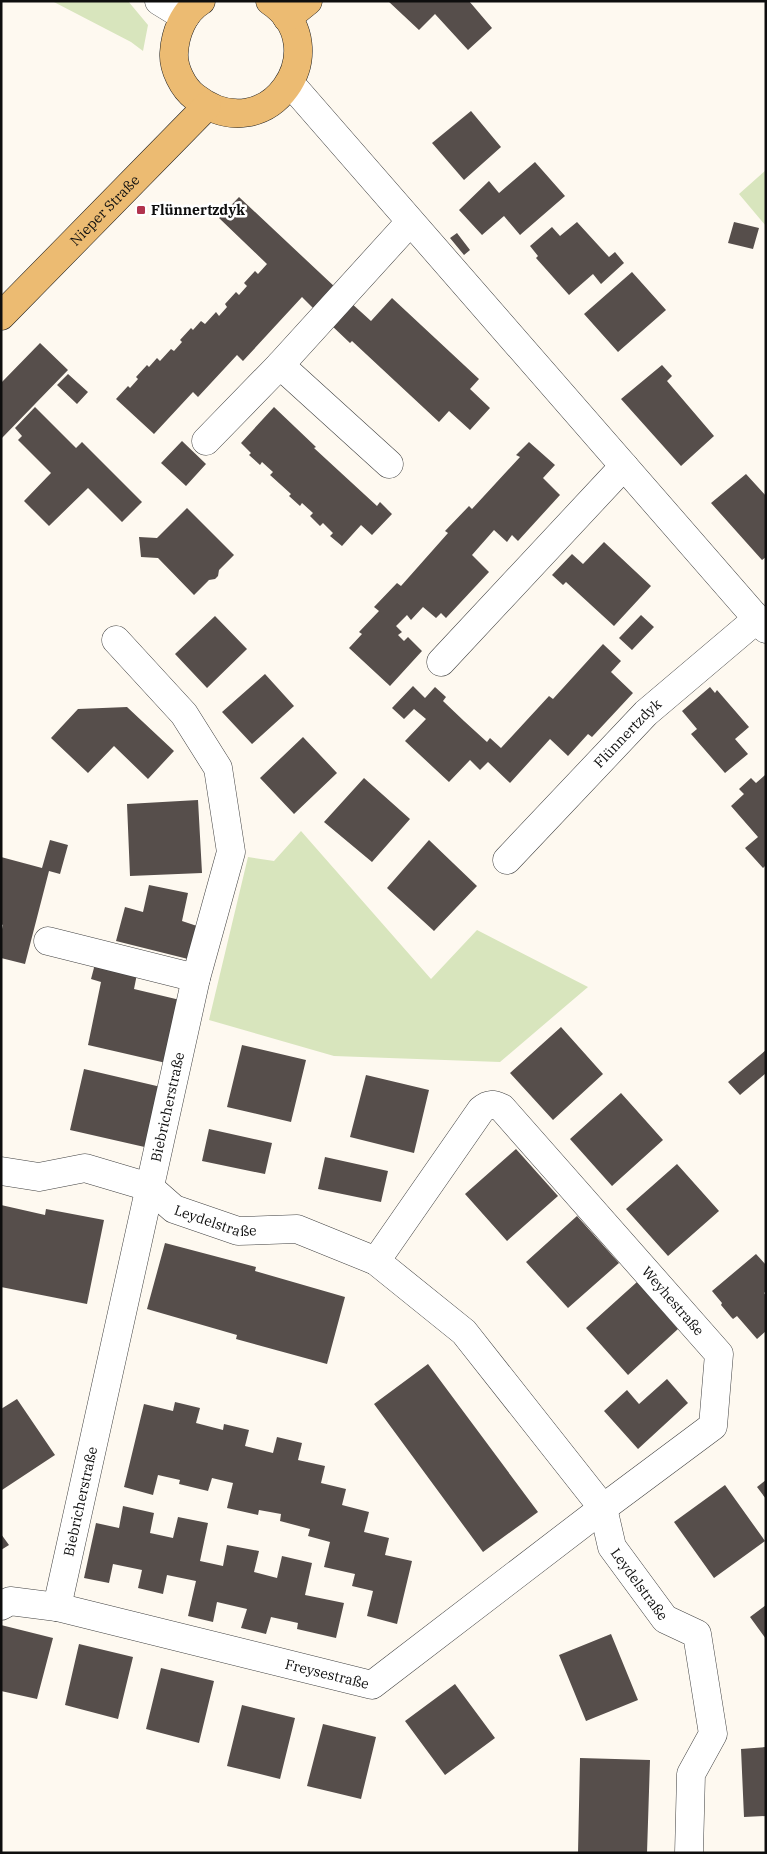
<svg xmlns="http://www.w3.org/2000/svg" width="767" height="1854" font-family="'IBM Plex Serif',serif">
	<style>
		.green { fill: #d8e5bd }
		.building { fill: #564e4b }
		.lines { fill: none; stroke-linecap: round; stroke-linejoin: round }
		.minor-casing { stroke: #414141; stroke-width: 29 }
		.major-casing { stroke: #1f1f1f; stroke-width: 29 }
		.minor { stroke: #fff; stroke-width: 28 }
		.major { stroke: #ecbb72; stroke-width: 28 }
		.poi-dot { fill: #b1334d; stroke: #fff; stroke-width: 2 }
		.labels { text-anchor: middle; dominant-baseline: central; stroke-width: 5; stroke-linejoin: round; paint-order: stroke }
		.poi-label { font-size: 14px; font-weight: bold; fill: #0e0e0e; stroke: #fff; text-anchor: start }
		.street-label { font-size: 14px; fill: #0e0e0e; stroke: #fff }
	</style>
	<rect width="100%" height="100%" fill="#fef9f0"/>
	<!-- green -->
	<path class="green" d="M52,1H128L148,25L143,51L131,42Z
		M766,170V226L739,194Z
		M301,831L431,979L477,930L588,987L500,1062L334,1056L209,1020L248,857L274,861Z"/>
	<!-- building -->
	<path class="building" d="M388,1H469L492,28L468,50L435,14L419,30Z
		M471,111L501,147L464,180L432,143Z
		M535,162L565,196L520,235L504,216L482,235L459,210L489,181L499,193Z
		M239,197L336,288L315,310L302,297L243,361L237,355L198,397L193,392L154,434L116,399L128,386L130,388L138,379L136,377L147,365L149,367L157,358L160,361L171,349L174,351L182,342L180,340L191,328L193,330L201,321L205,324L216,312L219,316L227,307L225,304L236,292L239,295L247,286L244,283L255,271L258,274L267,264L219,218Z
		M577,222L609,257L615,252L624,263L601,284L593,274L569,295L536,258L538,256L530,246L552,227L560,236Z
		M734,222L759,228L753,249L728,243Z
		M457,233L470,250L464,255L450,238Z
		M632,272L666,310L618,352L584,314Z
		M392,298L479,379L470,389L490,408L470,430L449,411L439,422L352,341L350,343L330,324L350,302L371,321Z
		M40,343L68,370L1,439V383Z
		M662,365L672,376L667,381L714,436L681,466L621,399Z
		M68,374L88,392L77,404L57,385Z
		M35,407L76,448L82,442L142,502L122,522L88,488L49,526L24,501L51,473L18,440L22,436L15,428Z
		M274,407L316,447L314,448L377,506L380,502L392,514L372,535L361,525L342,546L330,536L333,533L323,523L320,526L310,516L313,513L302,503L300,506L289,496L291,494L270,475L273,472L262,462L260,465L249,455L251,453L241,443Z
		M182,441L206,464L186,486L161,463Z
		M529,442L555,465L543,478L560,495L518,541L512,535L507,542L494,530L472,555L489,572L446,618L441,613L436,618L423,607L411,620L407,615L396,626L402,632L398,635L404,641L408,637L422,651L390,686L349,648L362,634L359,632L379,611L374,607L397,583L401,586L409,577L448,533L445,531L469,506L472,509L520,457L516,455Z
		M746,474L766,496V557L762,560L711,503Z
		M187,508L234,555L219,570L218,576L215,579L209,580L194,595L158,558L141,557L139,537L157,538Z
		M604,542L651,586L614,626L566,582L563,585L552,575L572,554L583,564Z
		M641,615L654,627L632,650L619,638Z
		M215,616L247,649L207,688L175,654Z
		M603,644L621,661L611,672L633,693L592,737L588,734L568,756L550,739L510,783L488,762L480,770L470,760L449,782L405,741L426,719L414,709L404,719L392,708L413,686L425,698L435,687L446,697L443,701L464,721L487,742L490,738L501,748L549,696L553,699Z
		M265,674L294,706L252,744L222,712Z
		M710,687L715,693L717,690L749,727L735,739L748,754L725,773L691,734L697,729L682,711Z
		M127,707L174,751L148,779L114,746L88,773L51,738L78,709Z
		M303,737L337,773L294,814L260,778Z
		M765,775L766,865L763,868L745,848L758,837L731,806L744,794L739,789L751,778L756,783Z
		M364,778L410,819L372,862L324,822Z
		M198,800L202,873L130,876L127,804Z
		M50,840L68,845L60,874L49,871L25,964L1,958V933L3,925L1,924V857L42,868Z
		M429,840L477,886L434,931L387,888Z
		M149,885L188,893L182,921L197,926L188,959L116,941L125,907L143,912Z
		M95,964L137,974L134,989L180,1000L166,1063L88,1045L101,982L91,979Z
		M561,1027L603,1074L553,1120L510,1073Z
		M242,1045L306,1060L291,1122L227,1107Z
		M766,1050V1073L740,1095L728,1082Z
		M84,1069L161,1087L149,1148L70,1130Z
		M366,1075L429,1090L414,1153L350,1137Z
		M621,1093L663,1140L612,1186L570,1139Z
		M209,1129L272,1143L265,1174L202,1161Z
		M516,1149L558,1196L507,1241L465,1194Z
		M325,1157L388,1171L381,1202L318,1189Z
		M677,1164L719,1211L668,1256L626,1209Z
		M1,1205L45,1215L46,1209L104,1220L87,1304L1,1287Z
		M577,1216L619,1263L568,1308L526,1262Z
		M165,1243L256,1267L255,1271L345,1297L327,1364L236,1339L237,1335L147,1309Z
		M756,1254L766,1265V1291L764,1293L766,1296V1331L757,1339L737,1316L733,1319L731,1317L721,1305L722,1303L712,1291Z
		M637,1282L678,1329L628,1375L586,1328Z
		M428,1364L538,1512L483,1552L374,1404Z
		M667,1379L688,1403L638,1449L604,1411L627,1390L639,1404Z
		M17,1399L55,1455L2,1490L1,1409Z
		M175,1402L200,1408L196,1423L223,1430L224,1424L249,1430L245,1446L273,1453L277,1437L302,1443L298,1460L325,1466L321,1483L346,1489L342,1505L369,1512L364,1532L389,1538L385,1555L412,1561L397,1624L367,1616L373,1591L352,1586L355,1574L324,1567L330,1542L308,1536L310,1529L280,1521L281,1514L259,1510L258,1515L227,1508L233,1483L212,1478L208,1491L179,1484L180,1480L158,1475L153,1495L124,1487L144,1404L173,1411Z
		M766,1480V1499L757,1487Z
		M725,1485L765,1541L714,1578L674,1522Z
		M123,1506L154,1513L150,1533L173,1538L178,1517L208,1523L200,1561L223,1566L227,1545L259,1551L254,1572L277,1578L282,1556L312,1563L305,1595L344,1603L336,1638L297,1629L298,1623L271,1617L266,1634L241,1628L247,1609L217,1602L213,1622L188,1616L196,1581L167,1575L163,1594L138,1588L142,1570L113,1564L109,1583L84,1578L96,1523L119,1528Z
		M1,1534L9,1545L1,1550Z
		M766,1605V1639L750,1617Z
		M1,1625L53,1638L37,1699L1,1691Z
		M611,1634L638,1700L586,1721L559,1655Z
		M79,1644L133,1657L118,1719L65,1705Z
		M161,1668L214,1681L199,1743L146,1729Z
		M455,1684L495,1738L445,1775L405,1721Z
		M242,1705L295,1718L280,1779L227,1766Z
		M323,1724L376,1737L361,1799L307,1786Z
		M766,1747V1816L744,1817L741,1749Z
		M580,1758L650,1760L647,1853H578Z"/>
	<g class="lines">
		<defs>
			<g id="minor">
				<path d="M159,1L185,17"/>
				<path d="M290,83L766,629"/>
				<path d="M280,365L389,464"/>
				<path d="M206,441L280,365L410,222"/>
				<path d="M441,662L624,466"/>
				<path id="s1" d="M507,860L646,713L757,619"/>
				<path d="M48,941L196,978"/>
				<path id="s2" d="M1,1171L39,1177L85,1168L149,1187L174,1209L238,1231L297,1229L376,1261L464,1332L603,1508L612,1547L665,1619L697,1634L713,1734L691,1774L689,1853"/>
				<path id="s3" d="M1,1606L10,1601L57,1607L372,1685L603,1508L713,1426L719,1354L502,1108C493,1104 489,1103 481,1110L376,1261"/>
				<path id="s4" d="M57,1607L196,978L231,852L218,768L184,714L116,640"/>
			</g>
			<g id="major">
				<path d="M201,1C183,12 175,34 174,53C173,68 183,88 195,97C268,154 339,47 270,1"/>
				<path d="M287,18L308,1"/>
				<path id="s5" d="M1,316L207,106"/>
			</g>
		</defs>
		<!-- minor casing -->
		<use href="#minor" class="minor-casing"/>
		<!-- major casing -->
		<use href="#major" class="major-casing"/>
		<!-- minor -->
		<use href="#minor" class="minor"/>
		<!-- major -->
		<use href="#major" class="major"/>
	</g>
	<!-- markers -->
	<rect class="poi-dot" x="136" y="205" width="10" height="10" rx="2.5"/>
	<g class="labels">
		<!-- poi labels -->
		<g class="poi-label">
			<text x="151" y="210">Flünnertzdyk</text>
		</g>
		<!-- street labels -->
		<g class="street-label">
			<text stroke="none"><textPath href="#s5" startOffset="148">Nieper Straße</textPath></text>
			<text stroke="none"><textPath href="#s1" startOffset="175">Flünnertzdyk</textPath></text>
			<text stroke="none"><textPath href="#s4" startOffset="512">Biebricherstraße</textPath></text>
			<text stroke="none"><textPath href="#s2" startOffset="229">Leydelstraße</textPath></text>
			<text transform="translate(673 1301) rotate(49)">Weyhestraße</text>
			<text stroke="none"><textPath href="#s4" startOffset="108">Biebricherstraße</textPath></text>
			<text stroke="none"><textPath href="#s2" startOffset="821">Leydelstraße</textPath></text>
			<text stroke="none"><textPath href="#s3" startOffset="336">Freysestraße</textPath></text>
		</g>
	</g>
	<!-- border -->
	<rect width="767" height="1854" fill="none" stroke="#0e0e0e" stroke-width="5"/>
</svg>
